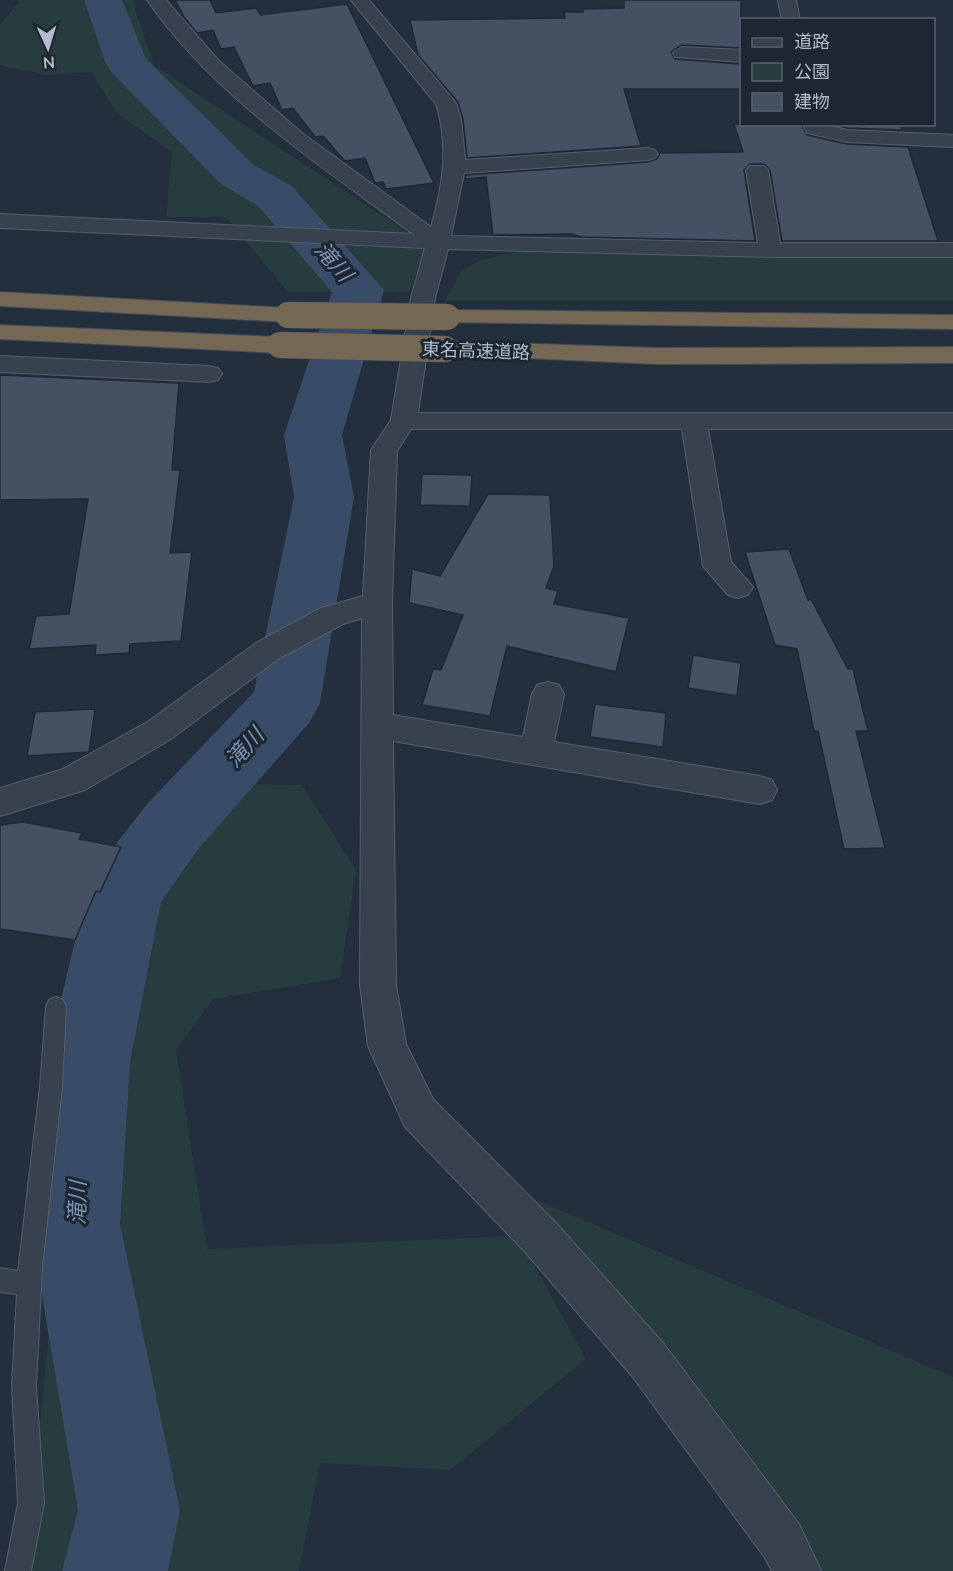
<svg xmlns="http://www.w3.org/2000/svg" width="953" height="1571" font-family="'Nunito Sans','Noto Sans JP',sans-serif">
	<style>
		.green { fill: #263c3f }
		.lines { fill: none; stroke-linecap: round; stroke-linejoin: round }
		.river { fill: #394c67; fill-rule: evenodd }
		.building { fill: #455162; stroke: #1f2835; stroke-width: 1.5 }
		.service-casing { stroke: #565f6c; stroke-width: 2 }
		.minor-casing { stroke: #565f6c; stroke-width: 2 }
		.motorway-casing { stroke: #434c59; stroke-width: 2 }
		.service { fill: #38414e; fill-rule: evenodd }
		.minor { fill: #38414e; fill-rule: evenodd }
		.motorway { fill: #746855; fill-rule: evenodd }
		.motorway-bridge-casing { stroke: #434c59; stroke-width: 27; stroke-linecap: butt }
		.motorway-bridge { stroke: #746855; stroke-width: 26 }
		.labels { text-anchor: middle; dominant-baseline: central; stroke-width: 6; stroke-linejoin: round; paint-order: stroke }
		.far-street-label { font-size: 18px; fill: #b4bcc9; stroke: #1d2633 }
		.water-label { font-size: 22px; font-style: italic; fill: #7c92b1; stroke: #1d2633 }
	</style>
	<rect width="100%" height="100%" fill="#242f3e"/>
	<!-- green -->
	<path class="green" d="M17,0H134L135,10L155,66L427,245L409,292H288L226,217H166L172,152L117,113L91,72L46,75L0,65V25L19,2Z
		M533,248L953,253V301H445L462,270L481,260Z
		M243,784L302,785L356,870L340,978L213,999L176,1050L207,1249L518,1236L586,1359L450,1470L320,1463L299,1571H27L74,1052L112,855Z
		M480,1176L953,1377V1571H783Z"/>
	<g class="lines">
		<!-- river -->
		<path class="river" d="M84,0H122L146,59L254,165L292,186L384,290L342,435L354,497L320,703L310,722L199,848L161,902L130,1062L120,1224L180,1510L168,1571H62L78,1510L30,1224L46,1062L87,891L98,867L147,804L254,692L294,497L284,435L332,292L258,206L222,185L112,73L106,64Z"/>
	</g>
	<!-- building -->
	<path class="building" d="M175,0H210L216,13L256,8L260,15L347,4L434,183L386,189L383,182L375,183L365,158L345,161L323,136L315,137L293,108L282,110L270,83L253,86L234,47L221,49L213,30L197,33L184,17Z
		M624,0H741V48L682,45L671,52L675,59L741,64V89H624L641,146L467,158L463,119L458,102L418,55L410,20L565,18L564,12H583V9L624,8Z
		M734,124H801L807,135L847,144L908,147L938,241H782L770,170L764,164H750L744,170L755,241L582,237L571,234L493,235L486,177L465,179L466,175L648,162L657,159L660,153L743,152Z
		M834,124H900L902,130L847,128Z
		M0,375L179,383L172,470H180L170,553L192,552L181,641L130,644L129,653L95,655L96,645L29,649L36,616L69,614L88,499L0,500Z
		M422,474L472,475L470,506L420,505Z
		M488,494L550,495L554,566L546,588L558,591L554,604L629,618L616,672L507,646L490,716L422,705L433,669L441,670L463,615L409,603L412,569L440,576Z
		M789,549L808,600L811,599L848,669H853L868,731H856L885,848L844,849L818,731H814L797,649L775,645L745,552Z
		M693,655L741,663L737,696L688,688Z
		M595,704L666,713L663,747L590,737Z
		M95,709L89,752L27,756L35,712Z
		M23,822L82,833L79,839L121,847L100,892L96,891L75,940L0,929V825Z"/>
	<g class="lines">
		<defs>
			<path id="service" d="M56,997L63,1000L66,1007L62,1087L42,1267L36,1386L44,1503L31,1571H5L18,1503L12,1386L17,1294L0,1292V1268L18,1271L40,1087L46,1007L49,1000Z"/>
			<path id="minor" d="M147,0H166L219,61L302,133L431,227C443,186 449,145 436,104L351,0H369L456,103L461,119L465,160L648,148L655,150L658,154L655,158L648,160L464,173L451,236L758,243L746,170L750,166H764L768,170L780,243H953V257H772L448,249L435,298L418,413H953V429H708L731,562L753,587L748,595L738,598L728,595L703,566L682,429H411L397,451L392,602L393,715L523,737L532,694L537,685L548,682L559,685L564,694L554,742L760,776L772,780L777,790L772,800L760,804L393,741L396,985L406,1044L433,1099L556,1223L664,1344L799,1524L821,1571H772L765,1558L632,1376L526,1253L405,1127L368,1046L360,985L362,618L343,624L278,659L171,739L85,790L0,816V788L63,769L149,721L256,643L321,608L363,596L371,450L391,420L411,298L425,248L0,228V214L413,234C320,165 214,97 147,0Z
				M778,0H796L800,20H782Z
				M682,47L742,50V62L675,57L673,53Z
				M803,124H823L847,130L953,135V147L847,142L807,133Z
				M0,356L209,366L218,368L222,374L218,380L209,382L0,372Z"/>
			<path id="motorway" d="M0,292L288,308L296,310L300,315L296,320L288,322L0,306Z
				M447,310L953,315V329L439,322L435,317L439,312Z
				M0,325L280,337L289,340L292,345L289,350L280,353L0,339Z
				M445,341L657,348L953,347V363L657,364L436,354L433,349L436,344Z"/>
		</defs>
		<!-- service casing -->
		<use href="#service" class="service-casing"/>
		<!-- minor casing -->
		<use href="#minor" class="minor-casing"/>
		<!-- motorway casing -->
		<use href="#motorway" class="motorway-casing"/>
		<!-- service -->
		<use href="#service" class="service"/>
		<!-- minor -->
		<use href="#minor" class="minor"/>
		<!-- motorway -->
		<use href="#motorway" class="motorway"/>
		<defs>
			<path id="motorway-bridge" d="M288,315L447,317
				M280,345L445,349"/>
		</defs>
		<!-- motorway-bridge casing -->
		<use href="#motorway-bridge" class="motorway-bridge-casing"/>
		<!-- motorway-bridge -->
		<use href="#motorway-bridge" class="motorway-bridge"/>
	</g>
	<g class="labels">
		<!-- far-street labels -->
		<g class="far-street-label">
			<text transform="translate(476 351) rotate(2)">東名高速道路</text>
		</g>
		<!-- water labels -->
		<g class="water-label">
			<text transform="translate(333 262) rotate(49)">滝川</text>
			<text transform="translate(245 748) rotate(-48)">滝川</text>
			<text transform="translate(78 1203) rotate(-89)">滝川</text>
		</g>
	</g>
	<!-- legend -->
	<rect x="740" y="18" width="195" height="108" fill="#1d2633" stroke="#59626f" stroke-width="1.5"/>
	<rect x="752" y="38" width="30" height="9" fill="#38414e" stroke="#59626f" stroke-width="1.5"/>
	<text x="794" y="48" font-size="18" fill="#b4bcc9">道路</text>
	<rect x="752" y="63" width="30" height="18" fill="#263c3f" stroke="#59626f" stroke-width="1.5"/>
	<text x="794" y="78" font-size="18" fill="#b4bcc9">公園</text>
	<rect x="752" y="93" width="30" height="18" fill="#455162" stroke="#59626f" stroke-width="1.5"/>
	<text x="794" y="108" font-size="18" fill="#b4bcc9">建物</text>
	<!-- north arrow -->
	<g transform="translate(48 48) rotate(176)" stroke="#1d2633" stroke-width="4.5" paint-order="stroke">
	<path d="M0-4.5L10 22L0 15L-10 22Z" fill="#b4bcc9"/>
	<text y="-9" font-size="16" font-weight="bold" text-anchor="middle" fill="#b4bcc9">N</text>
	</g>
</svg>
